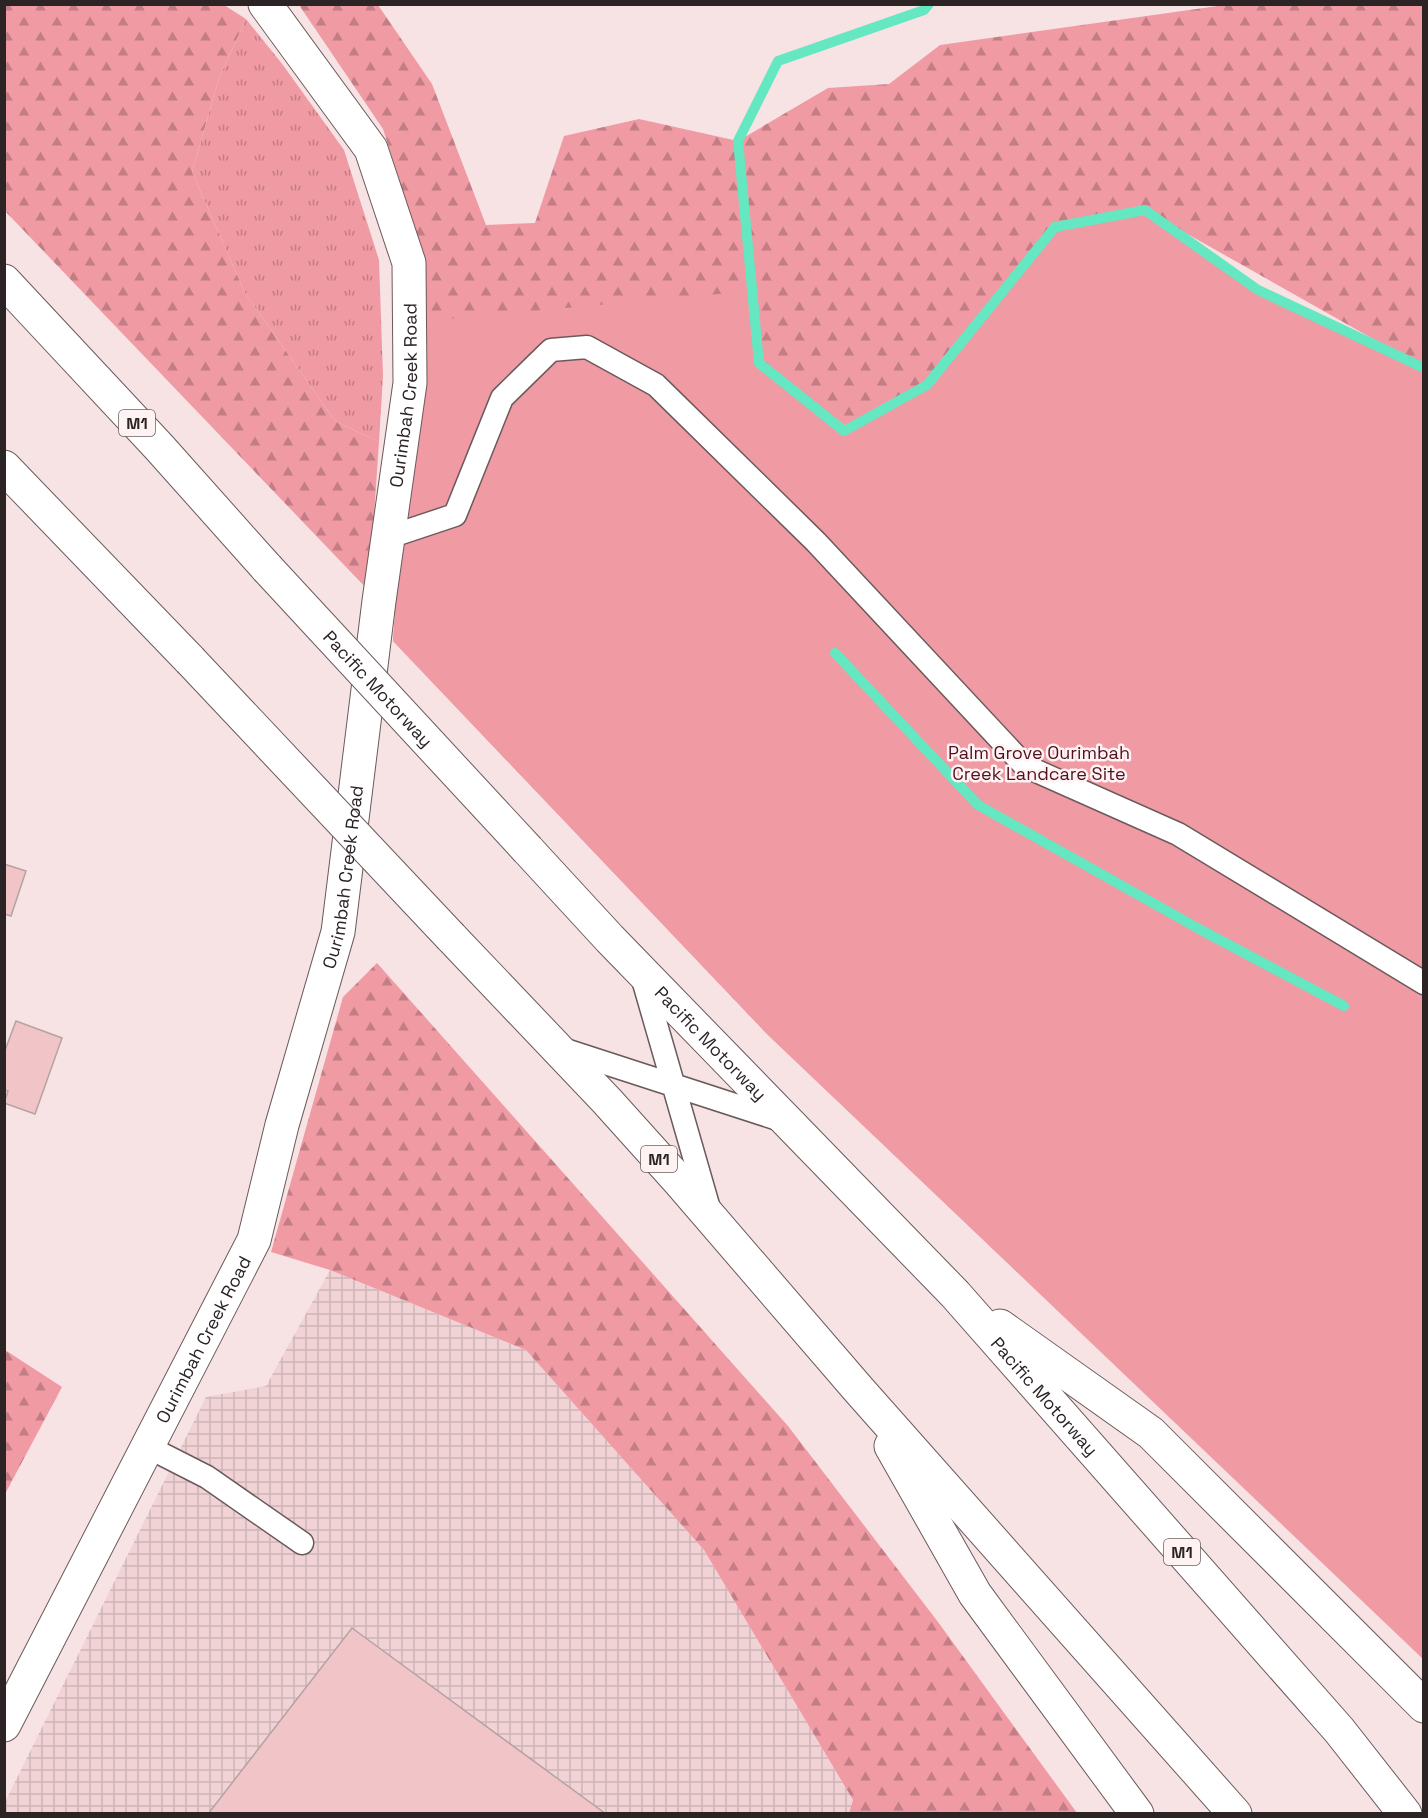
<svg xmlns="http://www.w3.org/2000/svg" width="1428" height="1818" font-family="'Space Grotesk',sans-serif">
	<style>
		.industrial { fill: url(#industrial-grid) }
		.grass { fill: url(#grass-tufts) }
		.forest { fill: url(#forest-firs); fill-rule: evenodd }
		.park { fill: #f09aa4 }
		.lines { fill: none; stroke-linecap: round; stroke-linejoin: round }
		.stream { stroke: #65e7c1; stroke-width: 10 }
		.building { fill: #f1c4c8; stroke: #b5a2a3; stroke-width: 1.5 }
		.service-casing { stroke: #6b5a5b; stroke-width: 25 }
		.minor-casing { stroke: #6b5a5b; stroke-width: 35 }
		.motorway-casing { stroke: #6b5a5b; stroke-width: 35 }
		.service { stroke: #fff; stroke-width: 22 }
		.minor { stroke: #fff; stroke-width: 33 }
		.motorway { stroke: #fff; stroke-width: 33 }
		.motorway-bridge-casing { stroke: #6b5a5b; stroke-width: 35; stroke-linecap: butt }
		.motorway-bridge { stroke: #fff; stroke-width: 33 }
		.labels { text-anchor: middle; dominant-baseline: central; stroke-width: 5; stroke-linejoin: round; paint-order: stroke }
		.shield { fill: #fff2f3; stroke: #6b6162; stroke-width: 1.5 }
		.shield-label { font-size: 16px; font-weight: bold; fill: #2b2324 }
		.street-label { font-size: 18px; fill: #2b2324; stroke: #fff2f3 }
		.park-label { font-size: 18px; fill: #51101f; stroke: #fff2f3 }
	</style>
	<defs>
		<pattern id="industrial-grid" width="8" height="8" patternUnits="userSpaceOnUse" patternTransform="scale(1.5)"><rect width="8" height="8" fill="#f1d3d6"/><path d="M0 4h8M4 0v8" fill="none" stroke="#cfb5b8"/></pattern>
		<pattern id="grass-tufts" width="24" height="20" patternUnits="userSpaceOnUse" patternTransform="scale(1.5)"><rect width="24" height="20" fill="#f09aa4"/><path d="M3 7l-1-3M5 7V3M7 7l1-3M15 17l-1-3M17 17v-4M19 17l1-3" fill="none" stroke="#c37d85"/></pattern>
		<pattern id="forest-firs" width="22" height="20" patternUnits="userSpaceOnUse" patternTransform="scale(1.5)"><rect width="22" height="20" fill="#f09aa4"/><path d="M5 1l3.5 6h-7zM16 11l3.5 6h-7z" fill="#c37d85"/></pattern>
	</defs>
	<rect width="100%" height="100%" fill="#f7e3e4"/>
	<!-- industrial -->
	<path class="industrial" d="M330,1270L526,1350L704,1550L853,1800L849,1814H5L4,1804L206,1397L266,1386Z"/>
	<!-- grass -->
	<path class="grass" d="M246,19L283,65L344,150L379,260L383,376L379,442L335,421L245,293L192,172L219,78Z"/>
	<!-- forest -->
	<path class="forest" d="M5,5H224L246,19L219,78L192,172L245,293L335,421L379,442L369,591L5,211Z
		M299,5H378L432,84L486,225L535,223L564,136L639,119L738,141L828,88L889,84L940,45L1225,5H1423V1657L768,1035L393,641L423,254L383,129ZM1152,214L1414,362V363L1258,290Z
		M377,963L788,1426L938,1622L1077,1813H849L853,1800L704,1550L526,1350L330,1270L271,1252L343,997Z
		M5,1350L62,1387L5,1494Z"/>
	<!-- park -->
	<path class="park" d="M1145,210L1258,290L1423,368V1659L768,1035L393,641L401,533L424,321L752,291L759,363L844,431L927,385L1055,227Z"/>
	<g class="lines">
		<!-- stream -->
		<path class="stream" d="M929,4L924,10L778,61L738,141L759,363L844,431L927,385L1055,227L1145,210L1258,290L1424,368
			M835,653L978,805L1201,930L1344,1006"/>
	</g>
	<!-- building -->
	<path class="building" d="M4,864L26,871L11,916L4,914Z
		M16,1021L62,1038L35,1114L4,1103L8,1091L4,1090V1053Z
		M352,1628L606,1814H208Z"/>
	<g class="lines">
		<defs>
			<path id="service" d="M389,530L401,533L455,515L502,398L551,350L587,347L656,385L816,542L1025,766L1178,834L1424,983
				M642,976L710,1212
				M559,1048L784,1121
				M148,1447L207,1477L302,1543"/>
			<g id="minor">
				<path id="s1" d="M4,1725L254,1240L282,1125L338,932L379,601L410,383L409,263L371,149L265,4"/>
			</g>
			<g id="motorway">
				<path d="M4,281L159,447L267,568"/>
				<path d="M4,467L190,660"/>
				<path id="s2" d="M528,850L610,939L955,1294L1339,1730L1405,1814"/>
				<path d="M451,937L607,1101L679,1181L859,1390L1235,1814"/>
				<path d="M1000,1326L1151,1433L1424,1706"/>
				<path d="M891,1446L975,1594L1137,1814"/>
			</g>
		</defs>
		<!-- service casing -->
		<use href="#service" class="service-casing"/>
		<!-- minor casing -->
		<use href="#minor" class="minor-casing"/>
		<!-- motorway casing -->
		<use href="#motorway" class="motorway-casing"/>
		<!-- service -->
		<use href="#service" class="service"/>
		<!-- minor -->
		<use href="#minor" class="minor"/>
		<!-- motorway -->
		<use href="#motorway" class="motorway"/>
		<defs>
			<g id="motorway-bridge">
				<path id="s3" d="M267,568L528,850"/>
				<path d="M190,660L451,937"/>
			</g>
		</defs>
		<!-- motorway-bridge casing -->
		<use href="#motorway-bridge" class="motorway-bridge-casing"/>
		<!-- motorway-bridge -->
		<use href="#motorway-bridge" class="motorway-bridge"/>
	</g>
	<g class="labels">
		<!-- shield labels -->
		<g class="shield">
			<rect x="119" y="410" width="36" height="26" rx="4.5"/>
			<rect x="641" y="1146" width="36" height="26" rx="4.5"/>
			<rect x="1164" y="1539" width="36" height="26" rx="4.5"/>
		</g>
		<g class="shield-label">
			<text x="137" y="423">M1</text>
			<text x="659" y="1159">M1</text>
			<text x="1182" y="1552">M1</text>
		</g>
		<!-- street labels -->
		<g class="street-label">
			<text stroke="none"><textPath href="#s1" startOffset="1406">Ourimbah Creek Road</textPath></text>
			<text stroke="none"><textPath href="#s3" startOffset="164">Pacific Motorway</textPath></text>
			<text stroke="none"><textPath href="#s1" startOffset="920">Ourimbah Creek Road</textPath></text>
			<text stroke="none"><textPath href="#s2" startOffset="266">Pacific Motorway</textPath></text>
			<text stroke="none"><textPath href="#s1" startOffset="434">Ourimbah Creek Road</textPath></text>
			<text stroke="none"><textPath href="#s2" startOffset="752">Pacific Motorway</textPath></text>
		</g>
		<!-- park labels -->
		<g class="park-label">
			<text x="1039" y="752">Palm Grove Ourimbah<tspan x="1039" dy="21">Creek Landcare Site</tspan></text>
		</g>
	</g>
	<!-- border -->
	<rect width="1428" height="1818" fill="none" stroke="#2b2324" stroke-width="12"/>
</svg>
